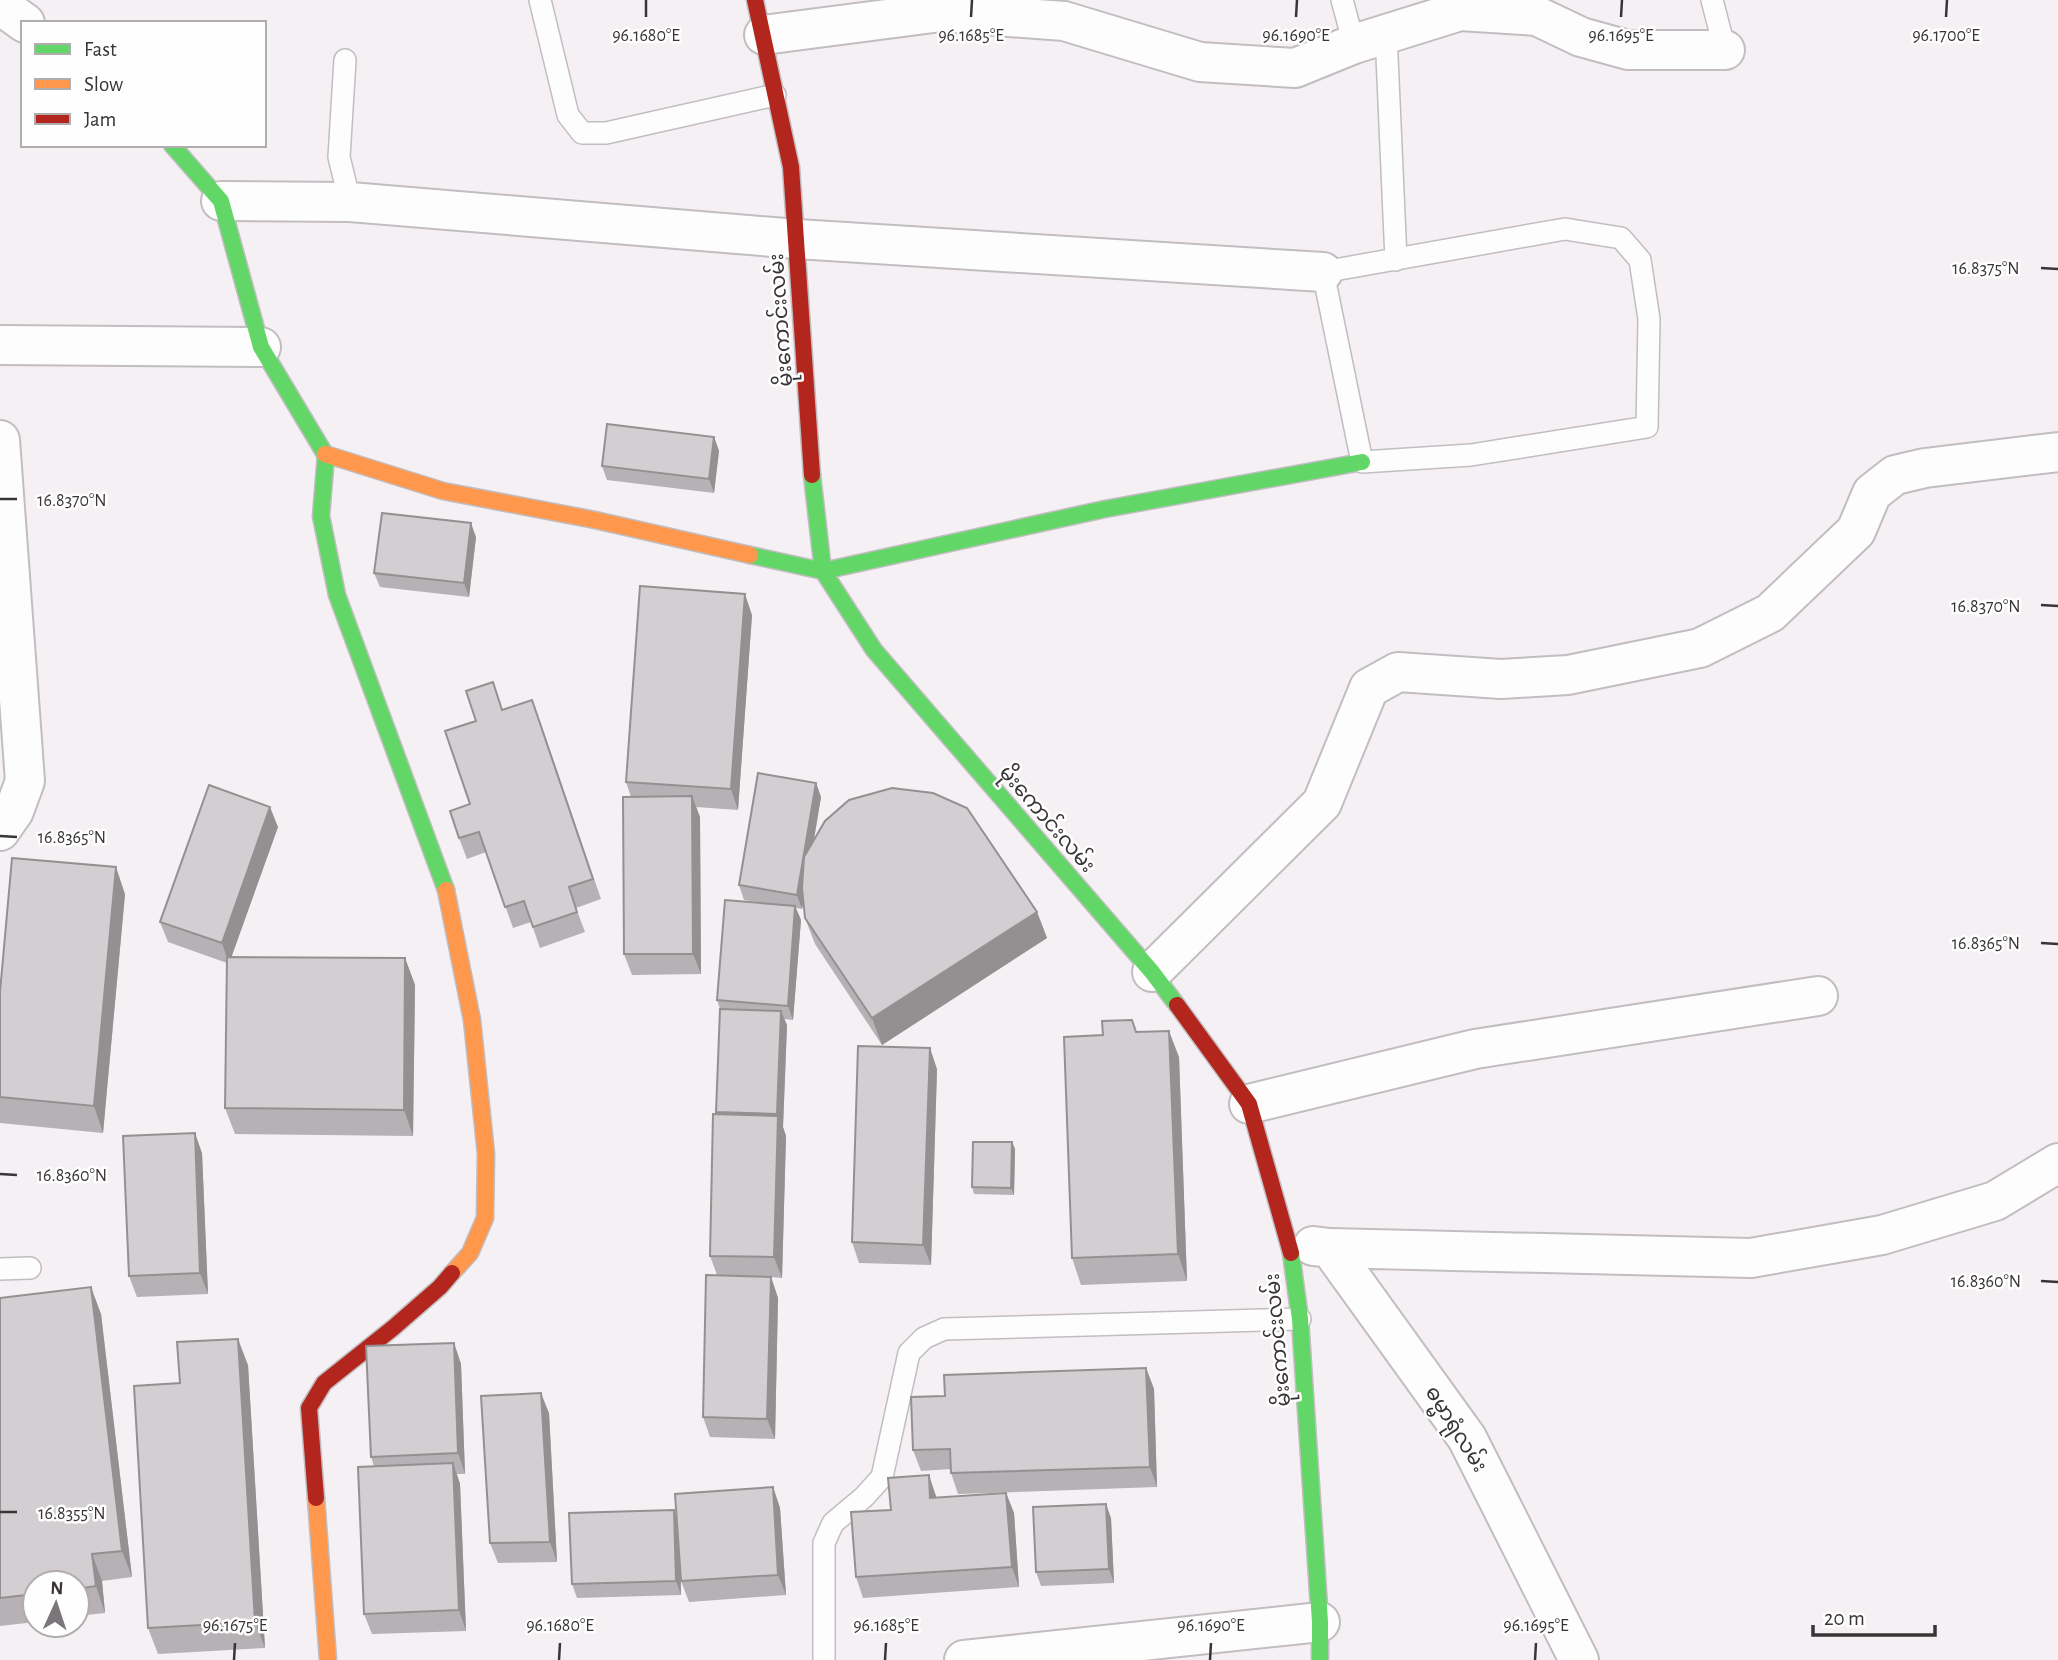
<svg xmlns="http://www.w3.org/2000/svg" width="2058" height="1660" font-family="'Alegreya Sans','Noto Sans Myanmar',sans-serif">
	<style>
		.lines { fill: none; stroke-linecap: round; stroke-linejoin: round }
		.lane-casing { stroke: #c1bdc0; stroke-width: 24 }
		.street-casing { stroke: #c1bdc0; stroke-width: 42 }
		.fast-casing { stroke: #c1bdc0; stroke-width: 19 }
		.slow-casing { stroke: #c1bdc0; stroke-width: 19 }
		.jam-casing { stroke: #c1bdc0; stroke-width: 19 }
		.lane { stroke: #fefdfd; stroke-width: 21 }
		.street { stroke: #fefdfd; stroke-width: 38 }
		.fast { stroke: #63d668; stroke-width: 16 }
		.slow { stroke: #ff974d; stroke-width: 16 }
		.jam { stroke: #b3261e; stroke-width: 16 }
		.wall { fill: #b5b1b4 }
		.shaded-wall { fill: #949092 }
		.building { fill: #d3ced1; stroke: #949092; stroke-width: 2 }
		.ticks { fill: none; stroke: #383437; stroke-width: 2.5 }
		.labels { text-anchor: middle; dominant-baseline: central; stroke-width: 5; stroke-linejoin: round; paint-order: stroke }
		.street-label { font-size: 21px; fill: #383437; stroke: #fefefe }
		.ticks-label { font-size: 18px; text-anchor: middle; fill: #383437; stroke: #fefefe; stroke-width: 5; stroke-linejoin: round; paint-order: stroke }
	</style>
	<rect width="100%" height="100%" fill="#f5f0f3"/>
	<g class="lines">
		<defs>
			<path id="lane" d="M540,0L568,115L582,133H606L775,95
				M1342,0L1354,44
				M1712,0L1725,50
				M1386,34L1396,260
				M345,60L339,157L350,202
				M1565,229L1621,238L1640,260L1649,319L1647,427L1471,455L1362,462L1323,272Z
				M0,1269L30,1268
				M824,1660V1543L833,1523L864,1497L882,1477L909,1353L924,1338L944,1329L1300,1319"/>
			<path id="street" d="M0,5L25,23
				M764,35L941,12L1064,21L1200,62L1295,68L1354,44L1460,11L1537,16L1581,37L1628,50H1725
				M221,201L350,202L797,239L1323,272
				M0,345L261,347
				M0,440L25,781L14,811L0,831
				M1152,972L1322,803L1369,688L1398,672L1501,679L1568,675L1700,648L1770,613L1856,531L1872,493L1895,475L1925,468L2058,452
				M1249,1104L1475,1049L1818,996
				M1313,1246L1330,1248L1467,1438L1579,1660
				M1330,1248L1751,1258L1882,1235L1995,1201L2058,1163
				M964,1660L1320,1622"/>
			<path id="fast" d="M172,145L221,201L261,347L325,454
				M326,455L321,516L337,595L446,890
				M812,475L823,571L874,650L1152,972L1177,1005
				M750,555L823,571L1105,509L1362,462
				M1291,1253L1300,1319L1320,1622V1660"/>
			<path id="slow" d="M325,454L443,491L595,520L750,555
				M446,890L472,1020L486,1154L485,1218L470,1253L452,1273
				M316,1498L328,1660"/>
			<path id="jam" d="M755,0L791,167L812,475
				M1177,1005L1249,1104L1291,1253
				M316,1498L309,1408L324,1383L393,1328L440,1287L452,1273"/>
		</defs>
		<!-- lane casing -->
		<use href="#lane" class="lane-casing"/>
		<!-- street casing -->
		<use href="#street" class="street-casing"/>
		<!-- fast casing -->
		<use href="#fast" class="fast-casing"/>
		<!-- slow casing -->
		<use href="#slow" class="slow-casing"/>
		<!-- jam casing -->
		<use href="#jam" class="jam-casing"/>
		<!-- lane -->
		<use href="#lane" class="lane"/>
		<!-- street -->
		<use href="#street" class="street"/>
		<!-- fast -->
		<use href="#fast" class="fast"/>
		<!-- slow -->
		<use href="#slow" class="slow"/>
		<!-- jam -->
		<use href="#jam" class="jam"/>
	</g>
	<!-- wall -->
	<path class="wall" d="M714,437L719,451L714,493L607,480L602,466Z
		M476,537L469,597L380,587L374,573Z
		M752,615L738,810L696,807L700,817L701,974L632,975L624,954L631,797L626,782Z
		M503,710L540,721L601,899L576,908L585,932L540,948L531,922L513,928L486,852L467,859L459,838L470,804L476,721Z
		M816,783L821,797L814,840L1037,912L1047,938L882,1045L815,944L805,918L804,902L802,909L796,908L801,920L793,1020L784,1019L787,1025L783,1127L786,1136L782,1278L771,1277L778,1298L775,1439L710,1437L703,1417L717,1275L710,1256L717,1114L716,1112L720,1009L717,1000L771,904L744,900L739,885Z
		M278,827L231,957L405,958L415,985L413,1136L235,1134L225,1108L227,963L168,942L160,922Z
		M125,894L103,1133L0,1123V992Z
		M1136,1032L1179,1057L1187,1281L1081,1285L1072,1258L1103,1035Z
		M937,1069L931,1265L859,1263L852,1242Z
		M1012,1142L1015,1149L1014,1195L974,1194L972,1187Z
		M202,1153L208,1294L137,1297L129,1276Z
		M0,1298L101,1314L132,1577L102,1581L105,1613L77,1616V1583H35V1622L0,1626Z
		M454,1343L461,1364L465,1474H457L460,1484L466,1631L372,1634L364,1614L374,1466L371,1457Z
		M248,1365L265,1648L158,1654L148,1628L180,1383Z
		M1146,1368L1154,1389L1157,1487L958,1494L951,1473V1469L921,1471L913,1450L945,1396Z
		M549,1413L557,1562L498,1563L490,1543Z
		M773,1487L780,1508L786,1595L689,1602L681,1581V1573V1595L577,1598L572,1584L674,1510L676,1517Z
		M1006,1493L1014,1513L1019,1587L863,1598L856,1577L936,1496V1498Z
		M1111,1518L1114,1583L1041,1586L1036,1572Z"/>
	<!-- shaded-wall -->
	<path class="shaded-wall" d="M714,437L719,451L714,493L709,479Z
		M471,523L476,537L469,597L464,583Z
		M745,594L752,615L738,810L731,789Z
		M816,783L821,797L802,909L797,895Z
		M692,796L700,817L701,974L693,954Z
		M270,807L278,827L229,964L222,943Z
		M116,867L125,894L103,1133L94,1106Z
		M795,906L801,920L793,1020L788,1006Z
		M1037,912L1047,938L882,1045L872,1018Z
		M405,958L415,985L413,1136L404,1110Z
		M781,1011L787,1025L783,1127L786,1136L782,1278L774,1257L778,1117L777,1114Z
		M1169,1031L1179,1057L1187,1281L1178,1254Z
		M930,1048L937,1069L931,1265L923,1245Z
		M195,1133L202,1153L208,1294L200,1273Z
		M1012,1142L1015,1149L1014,1195L1011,1188Z
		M771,1277L778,1298L775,1439L767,1419Z
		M91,1287L101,1314L132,1577L122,1551Z
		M238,1339L248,1365L265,1648L255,1622Z
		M454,1343L461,1364L465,1474L458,1453Z
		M1146,1368L1154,1389L1157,1487L1150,1467Z
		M541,1393L549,1413L557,1562L550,1542Z
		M453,1463L460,1484L466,1631L459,1610Z
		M929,1475L936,1496L938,1519L930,1498Z
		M773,1487L780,1508L786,1595L778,1575Z
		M1006,1493L1014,1513L1019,1587L1012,1567Z
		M1106,1504L1111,1518L1114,1583L1109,1569Z
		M674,1510L679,1524L681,1595L676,1581Z
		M92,1554L102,1581L105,1613L96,1586Z"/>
	<!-- building -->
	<path class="building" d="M607,424L714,437L709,479L602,466Z
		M382,513L471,523L464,583L374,573Z
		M640,586L745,594L731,789L626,782Z
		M493,682L502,710L532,700L593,879L569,887L577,912L533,927L524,901L505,907L479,832L459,838L450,811L470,804L445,731L476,721L466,691Z
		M758,773L816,783L797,895L739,885Z
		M209,785L270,807L222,943L160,922Z
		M892,788L933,793L967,808L1037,912L872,1018L805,918L802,888L804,857L825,821L849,800Z
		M692,796L693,954H624L623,797Z
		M12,858L116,867L94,1106L0,1097V992Z
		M725,900L795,906L788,1006L717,1000Z
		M227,957L405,958L404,1110L225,1108Z
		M720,1009L781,1011L777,1114L716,1112Z
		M1132,1020L1136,1032L1169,1031L1178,1254L1072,1258L1064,1037L1103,1035L1102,1021Z
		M858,1046L930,1048L923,1245L852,1242Z
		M713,1114L778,1116L774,1257L710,1256Z
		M195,1133L200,1273L129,1276L123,1136Z
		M973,1142H1012L1011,1188L972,1187Z
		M706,1275L771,1277L767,1419L703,1417Z
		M91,1287L122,1551L92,1554L96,1586L77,1589V1583H35V1594L0,1598V1298Z
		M238,1339L255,1622L148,1628L134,1386L180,1383L177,1342Z
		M454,1343L458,1453L371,1457L366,1346Z
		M1146,1368L1150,1467L951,1473L950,1449L913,1450L911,1397L945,1396L944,1375Z
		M541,1393L550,1542L490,1543L481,1396Z
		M453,1463L459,1610L364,1614L358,1467Z
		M929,1475L930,1498L1006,1493L1012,1567L856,1577L851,1512L891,1510L888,1478Z
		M773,1487L778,1575L681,1581L675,1494Z
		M1106,1504L1109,1569L1036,1572L1033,1507Z
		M674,1510L676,1581L572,1584L569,1513Z"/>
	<!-- ticks -->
	<path class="ticks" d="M646,17V0M971,17L972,0M1296,17L1297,0M1621,17L1622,0M1946,17L1947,0M2041,268L2058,269M0,499H17M2041,605L2058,606M0,836L17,837M2041,943L2058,944M0,1174L17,1175M2041,1281L2058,1282M0,1512H17M234,1660L235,1643M559,1660L560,1643M885,1660L886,1643M1210,1660L1211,1643M1535,1660L1536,1643"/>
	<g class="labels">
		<!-- street labels -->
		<g class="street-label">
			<text transform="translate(781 320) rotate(-94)">မိုးကောင်းလမ်း</text>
			<text transform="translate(1047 819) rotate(49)">မိုးကောင်းလမ်း</text>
			<text transform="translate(1278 1340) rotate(-95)">မိုးကောင်းလမ်း</text>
			<text transform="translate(1456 1429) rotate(58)">ဓမ္မာရုံလမ်း</text>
		</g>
	</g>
	<g class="ticks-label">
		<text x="646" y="41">96.1680°E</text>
		<text x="971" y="41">96.1685°E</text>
		<text x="1296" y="41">96.1690°E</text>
		<text x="1621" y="41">96.1695°E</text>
		<text x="1946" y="41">96.1700°E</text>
		<text x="1986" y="274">16.8375°N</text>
		<text x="72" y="506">16.8370°N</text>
		<text x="1986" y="612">16.8370°N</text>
		<text x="72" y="843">16.8365°N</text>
		<text x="1986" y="949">16.8365°N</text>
		<text x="72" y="1181">16.8360°N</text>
		<text x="1986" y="1287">16.8360°N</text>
		<text x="72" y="1519">16.8355°N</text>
		<text x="235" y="1631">96.1675°E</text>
		<text x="560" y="1631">96.1680°E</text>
		<text x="886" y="1631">96.1685°E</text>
		<text x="1211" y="1631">96.1690°E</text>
		<text x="1536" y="1631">96.1695°E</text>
	</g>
	<!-- legend -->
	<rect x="21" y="21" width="245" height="126" fill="#fefefe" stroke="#afadae" stroke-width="2"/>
	<rect x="35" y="44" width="35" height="10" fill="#63d668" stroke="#afadae" stroke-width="2"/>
	<text x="84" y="56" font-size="21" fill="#383437">Fast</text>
	<rect x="35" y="79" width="35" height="10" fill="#ff974d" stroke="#afadae" stroke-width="2"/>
	<text x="84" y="91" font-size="21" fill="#383437">Slow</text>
	<rect x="35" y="114" width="35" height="10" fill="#b3261e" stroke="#afadae" stroke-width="2"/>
	<text x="84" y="126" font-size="21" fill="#383437">Jam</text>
	<!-- north arrow -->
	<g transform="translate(56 1604) rotate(3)"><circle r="33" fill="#fefefe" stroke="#afadae" stroke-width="2"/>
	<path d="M0-5L12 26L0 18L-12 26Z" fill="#7a7679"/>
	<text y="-10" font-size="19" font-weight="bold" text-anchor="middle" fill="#383437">N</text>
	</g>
	<!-- scale -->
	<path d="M1813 1625v10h122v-10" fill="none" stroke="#383437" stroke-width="3.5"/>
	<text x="1824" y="1625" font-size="21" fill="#383437" stroke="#fefefe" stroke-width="5" paint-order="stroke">20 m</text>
</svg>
